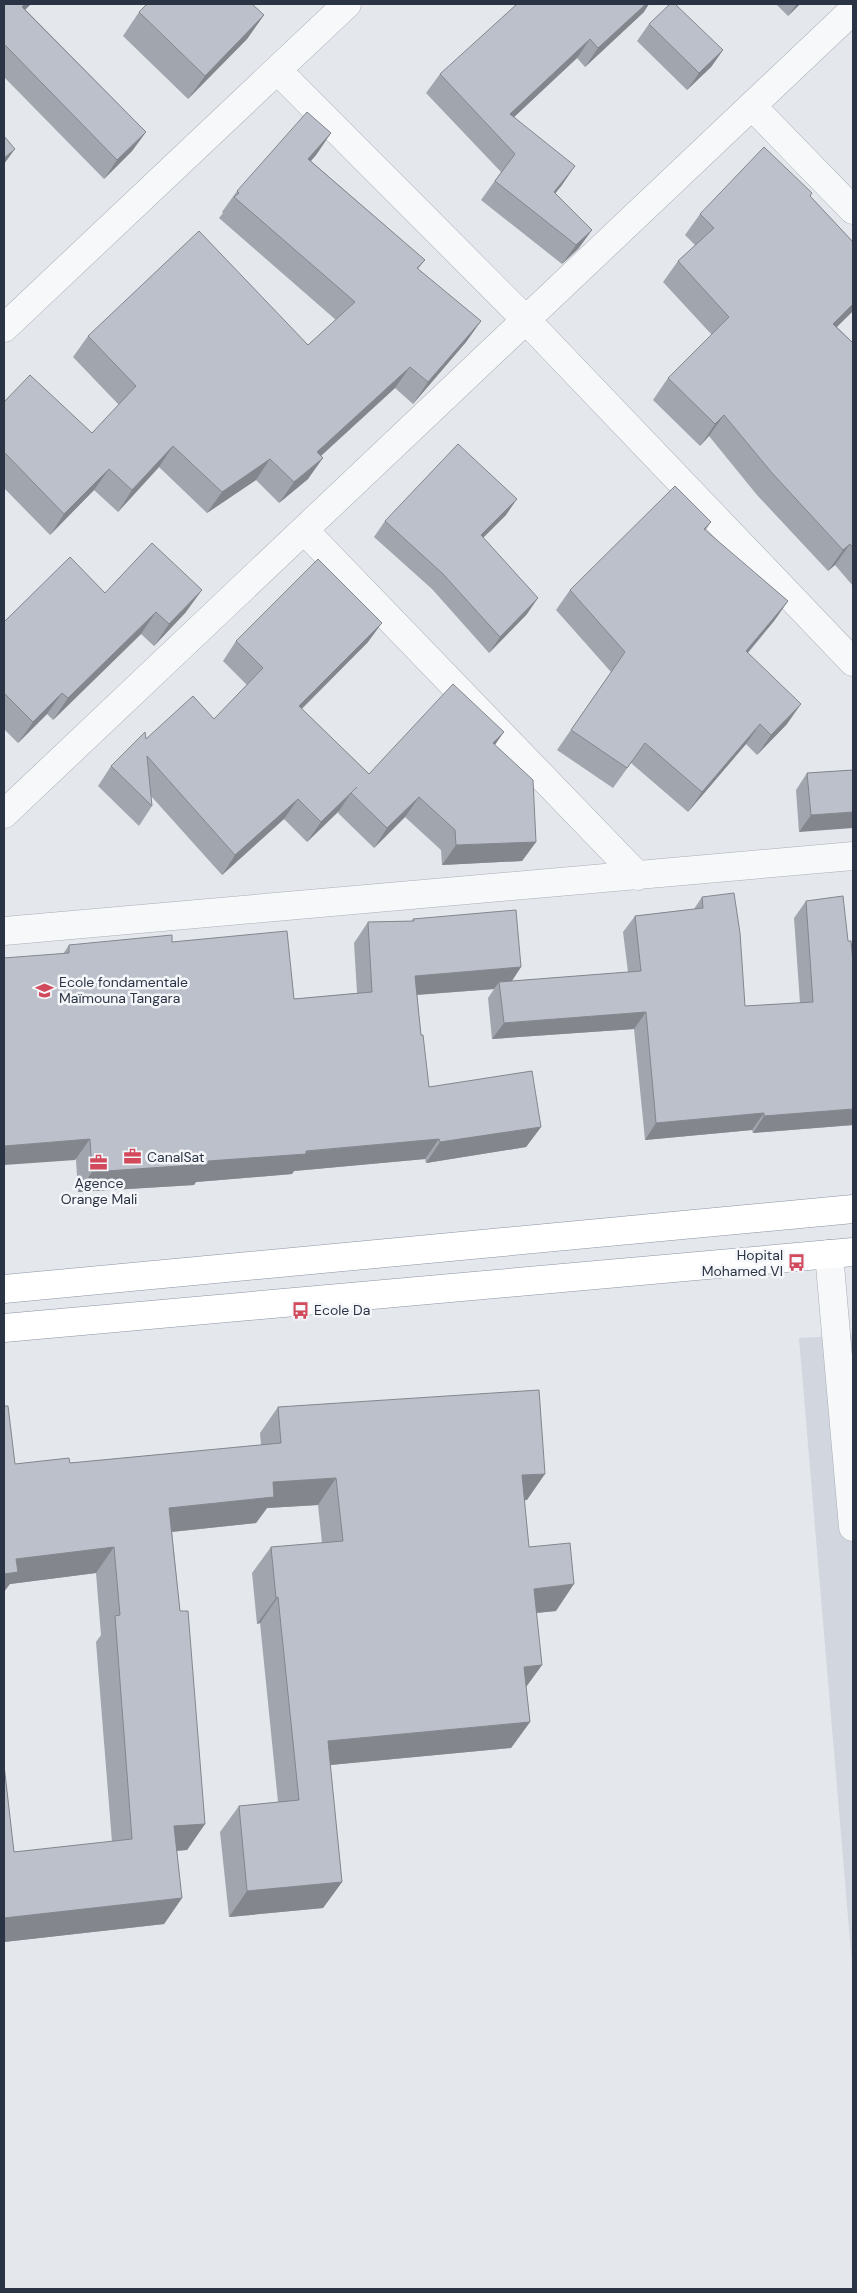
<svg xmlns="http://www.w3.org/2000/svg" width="857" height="2293" font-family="'DM Sans',sans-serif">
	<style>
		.built { fill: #d2d6de }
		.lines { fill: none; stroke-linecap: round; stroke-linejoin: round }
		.minor-casing { stroke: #a9aeb7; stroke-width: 29 }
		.highway-casing { stroke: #8b94a3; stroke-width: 29 }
		.minor { stroke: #f7f8fa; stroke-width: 28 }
		.highway { stroke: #fff; stroke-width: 28 }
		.wall { fill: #a1a5ae }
		.shaded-wall { fill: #83868d }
		.building { fill: #bbc0ca; stroke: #83868d }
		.labels { text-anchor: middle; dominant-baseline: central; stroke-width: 5; stroke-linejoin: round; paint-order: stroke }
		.poi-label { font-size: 14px; fill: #2b3445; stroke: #f4f6f9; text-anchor: start }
	</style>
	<rect width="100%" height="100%" fill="#e4e7ec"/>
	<!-- built -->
	<path class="built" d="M853,1335V1976L799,1338Z"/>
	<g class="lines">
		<defs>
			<path id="minor" d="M277,70L526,320L853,662
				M752,106L853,210
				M4,328L347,4
				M304,530L638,876
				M4,814L853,10
				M4,931L853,856
				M829,1254L853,1527"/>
			<path id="highway" d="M4,1289L853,1209
				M4,1328L853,1252"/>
		</defs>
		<!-- minor casing -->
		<use href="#minor" class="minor-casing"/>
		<!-- highway casing -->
		<use href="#highway" class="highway-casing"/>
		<!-- minor -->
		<use href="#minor" class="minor"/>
		<!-- highway -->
		<use href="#highway" class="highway"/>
	</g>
	<!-- wall -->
	<path class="wall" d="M4,4H31L25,9L146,132L132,151L104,179L4,77Z
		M776,4H800L788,16Z
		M139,12L264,15L247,39L188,99L123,36Z
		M644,12L585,67L577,58L514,117L562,185L555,193L592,230L578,249L562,264L481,200L501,172L426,93L440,74Z
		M649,24L723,50L711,67L687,90L637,41Z
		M331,133L316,155L311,161L425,260L418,269L481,321L466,342L413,404L395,388L321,456L308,479L279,503L256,480L207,513L159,467L118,512L94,490L50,535L4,488V402L92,433L119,405L73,357L88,336L308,345L336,320L219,218L223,213L222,212L237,191Z
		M812,193L810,196L853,242V311L837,327L853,343V586L835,565L828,571L757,495L709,436L700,446L653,400L668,378L712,335L663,282L678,261L695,245L685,235L700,214Z
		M506,515L483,537L527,614L489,653L432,589L374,537L385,521Z
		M711,522L705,531L788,601L774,621L748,653L787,724L757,755L746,744L688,812L631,763L613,788L557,750L611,672L556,610L570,590Z
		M105,593L186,612L154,646L141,634L53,720L47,714L18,743L4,729V622Z
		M236,641L368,642L302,709L369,774L495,745L536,842L522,861L442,865L441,850L405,817L374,848L338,813L339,811L307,842L284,819L222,875L151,796L152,806L139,826L98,786L111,766L146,739L214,719L247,685L223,661Z
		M853,770L799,832L796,790L807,773Z
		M702,897L745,1006L800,1003L794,918L806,901L853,1125L753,1133L752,1130L645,1140L634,1029L492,1039L488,998L494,989L417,995L421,1035L429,1087L541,1127L526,1147L426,1163L425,1159L294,1171L292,1174L196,1182L194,1185L78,1192L63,954L69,945L172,942L294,999L357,993L354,943L368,922L412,921L413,919L521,967L512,981L628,972L623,932L635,916L694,909Z
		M278,1407L527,1500H524L529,1547L556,1611L536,1613L542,1665L526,1687L530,1722L511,1748L330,1765L342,1882L323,1908L229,1917L220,1832L239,1806L278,1802L260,1623L257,1624L252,1573L271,1547L322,1543L318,1505L267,1508L256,1523L172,1532L180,1611L205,1824L187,1850L176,1851L182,1898L164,1924L4,1942V1765L14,1852L112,1842L96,1642L101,1635L96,1573L10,1584L15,1464L70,1463L261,1445L260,1433Z"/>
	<!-- shaded-wall -->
	<path class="shaded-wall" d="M25,4H31L9,26L22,7Z
		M646,4H649L644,12L585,67L598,48Z
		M797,4H800L788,16Z
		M264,15L247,39L188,99L205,76Z
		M590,39L577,58L497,133L510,114Z
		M723,50L711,67L687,90L699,73Z
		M146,132L132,151L104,179L117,160Z
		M331,133L316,155L294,180L308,159Z
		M15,149L4,164V158Z
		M575,166L562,185L541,211L554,192Z
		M592,230L578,249L562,264L576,245Z
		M853,304V311L818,345L833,324Z
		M481,321L466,342L413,404L428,382Z
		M410,367L395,388L302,473L317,452Z
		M724,415L709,436L700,446L715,424Z
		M173,446L159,467L118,512L132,490Z
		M323,458L308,479L279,503L294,482Z
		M270,459L256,480L207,513L222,492Z
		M109,469L94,490L50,535L64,514Z
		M517,499L506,515L470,551L481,535Z
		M850,544L835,565L828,571L843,550Z
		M202,590L186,612L154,646L169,624Z
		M538,598L527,614L489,653L500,637Z
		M788,601L774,621L732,671L746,651Z
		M156,612L141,634L53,720L68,698Z
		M382,623L368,642L285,725L299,706Z
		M62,693L47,714L18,743L33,722Z
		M801,704L787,724L757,755L771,735Z
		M760,724L746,744L688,812L702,792Z
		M504,732L490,752L493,743Z
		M351,793L339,811L307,842L321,822Z
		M419,797L405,817L374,848L387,828Z
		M298,799L284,819L222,875L235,855Z
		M853,812V828L799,832L811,815Z
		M536,842L522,861L442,865L456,845Z
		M521,967L507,988L499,982L494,989L400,996L415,976Z
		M646,1012L634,1029L492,1039L504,1023Z
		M853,1109V1125L753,1133L764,1116Z
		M764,1113L752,1130L645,1140L656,1123Z
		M541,1127L526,1147L426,1163L440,1142Z
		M90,1139L75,1160L4,1165V1146Z
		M439,1139L425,1159L294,1171L292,1174L196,1182L194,1185L78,1192L92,1172L208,1161Z
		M545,1474L527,1500L503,1502L522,1475Z
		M336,1478L318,1505L267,1508L256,1523L151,1534L169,1508L273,1482Z
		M114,1547L96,1573L10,1584L4,1592V1574L16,1559Z
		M574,1584L556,1611L515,1615L534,1589Z
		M278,1597L260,1623L257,1624L276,1598Z
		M542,1665L523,1691L524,1667Z
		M530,1722L511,1748L309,1767L328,1741Z
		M205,1824L187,1850L155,1852L174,1826Z
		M342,1882L323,1908L229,1917L247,1891Z
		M182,1898L164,1924L4,1942V1918Z"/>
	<!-- building -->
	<path class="building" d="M4,4H25L22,7L146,132L117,160L4,44Z
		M147,4H252L264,15L205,76L139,12Z
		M517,4H646L598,48L590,39L510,114L575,166L554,192L592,230L576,245L495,181L515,154L440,74Z
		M670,4H675L723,50L699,73L649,24Z
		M307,112L331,133L308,159L425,260L417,268L481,321L428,382L410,367L317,452L323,458L294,482L270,459L222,492L173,446L132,490L109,469L64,514L4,452V402L30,375L92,433L136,386L88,336L199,231L308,345L355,302L234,197L239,193L237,191Z
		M4,136L15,149L4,158Z
		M764,147L812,193L810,196L853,242V304L833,324L853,343V548L850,544L843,550L772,473L724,415L715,424L668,378L729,317L678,261L714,228L700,214Z
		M458,444L517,499L481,535L538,598L500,637L443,574L385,521Z
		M675,486L711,522L704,529L788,601L746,651L801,704L771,735L760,724L702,792L645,743L627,768L571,730L625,652L570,590Z
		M152,543L202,590L169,624L156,612L68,698L62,693L33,722L4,693V622L70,557L105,593Z
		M318,559L382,623L299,706L369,774L453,684L504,732L493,743L533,780L536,842L456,845L455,830L419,797L387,828L351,793L357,787L321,822L298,799L235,855L147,756L152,806L111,766L145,732L146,739L193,696L214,719L263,668L236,641Z
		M853,770V812L811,815L807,773Z
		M734,893L740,933L745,1006L813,1002L806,901L843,896L848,941H851L853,962V1109L764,1116V1113L656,1123L646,1012L504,1023L499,982L641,971L635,916L703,908L702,897Z
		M516,910L521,967L415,976L421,1035H423L429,1087L532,1071L541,1127L440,1142L439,1139L306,1151V1154L208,1161V1164L92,1172L90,1139L4,1146V958L69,953V945L172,935V942L287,931L294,999L372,992L368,922L414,921L413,919Z
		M539,1390L545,1474L522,1475L529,1547L570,1543L574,1584L534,1589L542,1665L524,1667L530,1722L328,1741L342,1882L247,1891L239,1806L299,1800L278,1597L276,1598L271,1547L343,1541L336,1478L273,1482L274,1497L169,1508L180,1611H188L205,1824L174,1826L182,1898L4,1918V1765L14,1852L132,1839L115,1616L120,1615L114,1547L16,1559L18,1572L4,1574V1406H8L15,1464L69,1458L70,1463L281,1443L278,1407Z"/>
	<!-- icons -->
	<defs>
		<symbol id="school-bare" viewBox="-9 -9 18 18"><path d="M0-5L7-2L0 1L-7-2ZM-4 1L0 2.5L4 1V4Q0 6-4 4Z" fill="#d1495b" stroke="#f4f6f9" stroke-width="2.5" paint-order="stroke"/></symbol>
		<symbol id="office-bare" viewBox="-9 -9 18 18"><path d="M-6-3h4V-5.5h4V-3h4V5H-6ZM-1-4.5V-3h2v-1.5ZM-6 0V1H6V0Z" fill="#d1495b" stroke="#f4f6f9" stroke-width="2.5" paint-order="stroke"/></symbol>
		<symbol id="bus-bare" viewBox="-9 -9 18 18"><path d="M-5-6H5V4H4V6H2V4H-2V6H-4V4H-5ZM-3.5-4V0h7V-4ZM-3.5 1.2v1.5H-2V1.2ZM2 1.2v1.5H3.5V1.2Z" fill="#d1495b" stroke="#f4f6f9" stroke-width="2.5" paint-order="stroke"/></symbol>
	</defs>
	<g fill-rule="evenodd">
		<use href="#school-bare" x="32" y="978" width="25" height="25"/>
		<use href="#office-bare" x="120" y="1144" width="25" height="25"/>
		<use href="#office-bare" x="86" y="1150" width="25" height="25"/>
		<use href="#bus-bare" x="784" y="1250" width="25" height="25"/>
		<use href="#bus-bare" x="288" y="1298" width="25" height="25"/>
	</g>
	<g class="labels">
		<!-- poi labels -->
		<g class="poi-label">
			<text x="59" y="982">Ecole fondamentale<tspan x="59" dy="16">Maïmouna Tangara</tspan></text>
			<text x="147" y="1157">CanalSat</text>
			<text x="99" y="1183" text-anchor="middle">Agence<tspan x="99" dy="16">Orange Mali</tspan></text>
			<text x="783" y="1255" text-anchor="end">Hopital<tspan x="783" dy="16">Mohamed VI</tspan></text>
			<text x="314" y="1310">Ecole Da</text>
		</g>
	</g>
	<!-- border -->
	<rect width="857" height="2293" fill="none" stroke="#2b3445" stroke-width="10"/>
</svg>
